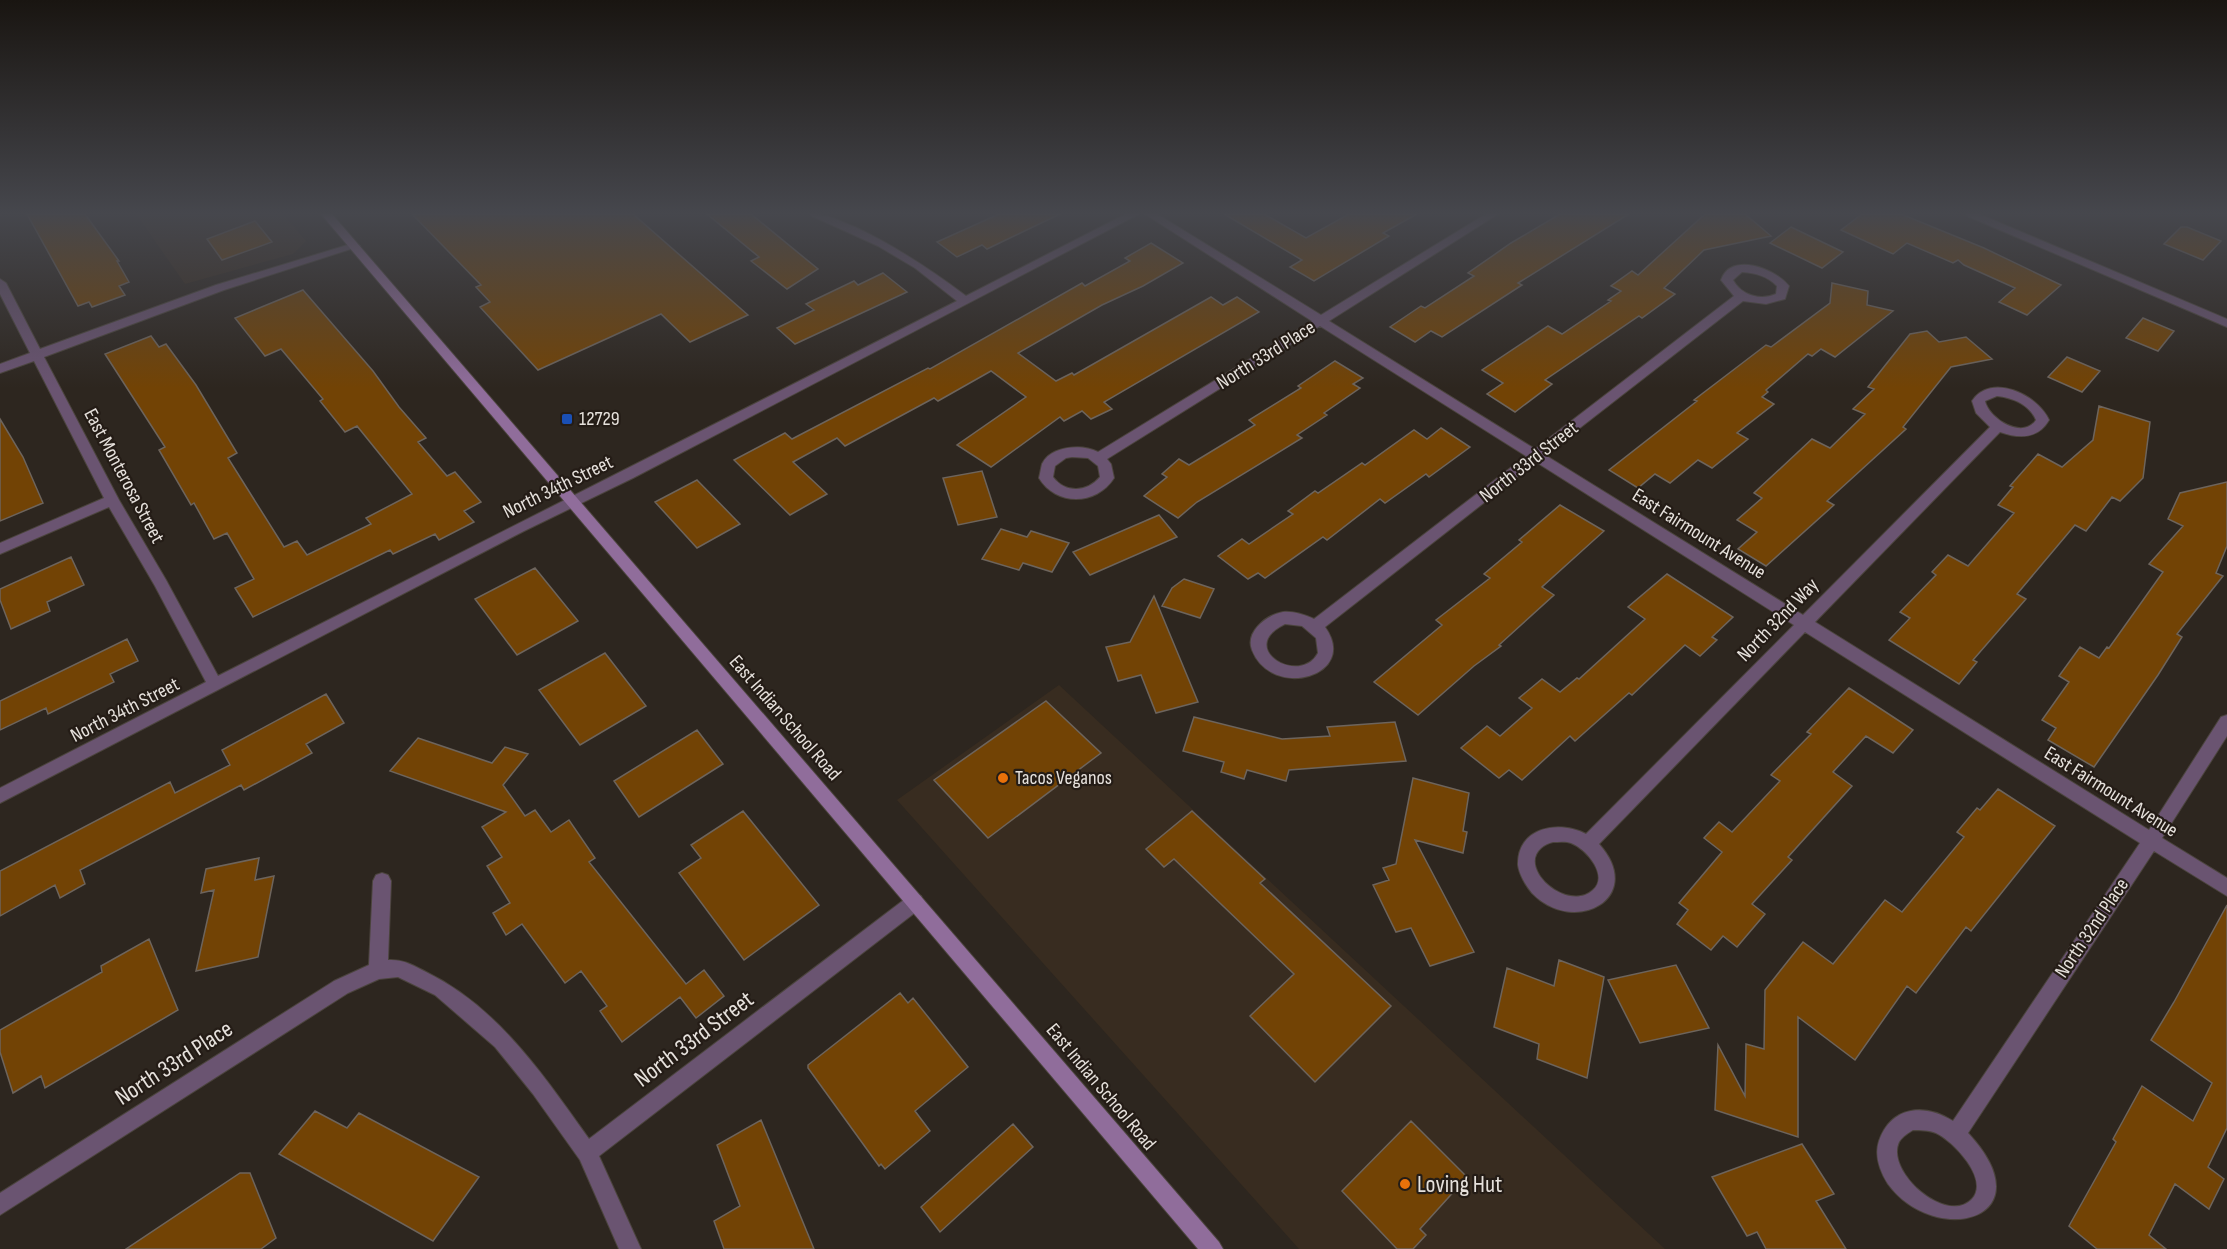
<svg xmlns="http://www.w3.org/2000/svg" width="2227" height="1249" font-family="'Sofia Sans Condensed',sans-serif">
	<style>
		.built { fill: #382c20 }
		.building { fill: #724305; stroke: #6d645c; stroke-width: 1.5 }
		.lines { fill: none; stroke-linecap: round; stroke-linejoin: round }
		.street-casing { stroke: #4b443d; stroke-width: 2 }
		.secondary-casing { stroke: #4b443d; stroke-width: 2 }
		.street { fill: #6a5471; fill-rule: evenodd }
		.secondary { fill: #906d9b; fill-rule: evenodd }
		.transit-dot { fill: #1a4fb4; stroke: #241c16; stroke-width: 2 }
		.food-dot { fill: #e8710a; stroke: #241c16; stroke-width: 2 }
		.labels { text-anchor: middle; dominant-baseline: central; stroke-width: 4.5; stroke-linejoin: round; paint-order: stroke }
		.street-label { font-size: 20px; fill: #e6e1dc; stroke: #241c16 }
		.poi-label { font-size: 20px; fill: #e6e1dc; stroke: #241c16; text-anchor: start }
		.near-street-label { font-size: 24px; fill: #e6e1dc; stroke: #241c16 }
		.near-poi-label { font-size: 24px; fill: #e6e1dc; stroke: #241c16; text-anchor: start }
	</style>
	<rect width="100%" height="100%" fill="#2d261f"/>
	<!-- built -->
	<path class="built" d="M136,214H283L306,241L293,254L185,284Z
		M1059,685L1665,1249H1299L897,800Z"/>
	<!-- building -->
	<path class="building" d="M27,214H85L119,261H117L129,282L119,286L125,295L92,307L89,302L78,306Z
		M412,214H633L748,315L690,342L661,314L538,370L480,307L490,302L476,287L481,285Z
		M707,214H751L818,269L787,289L751,261L759,257Z
		M999,214H1060L987,249L982,245L957,257L937,242Z
		M1224,214H1264L1306,238L1349,214H1417L1383,233L1389,236L1314,281L1290,267L1302,260Z
		M1560,214H1629L1518,283L1522,285L1442,337L1431,331L1415,342L1390,327L1421,306L1425,308L1474,276L1468,273L1511,243Z
		M1705,214H1745L1771,236L1704,250L1664,288L1675,294L1642,318L1639,316L1545,380L1552,384L1515,412L1487,394L1503,383L1482,370L1548,326L1562,334L1611,301L1608,300L1621,291L1611,286L1632,271L1638,275Z
		M1862,214H1901L1984,248L2061,285L2027,315L1999,302L2015,288L1964,265L1958,260L1953,263L1907,243L1893,254L1841,230Z
		M255,221L272,242L222,260L207,239Z
		M1791,227L1843,252L1822,268L1770,243Z
		M2181,227H2187L2221,241L2203,260L2164,244Z
		M1151,243L1183,263L1143,286L1102,305L1018,353L1056,381L1072,373L1074,375L1211,297L1223,305L1237,297L1259,312L1104,402L1112,409L1091,419L1082,411L1064,421L1060,417L991,467L957,445L1026,397L991,371L938,401L934,398L845,446L837,438L793,462L827,494L790,515L734,460L785,433L792,439L928,368L930,369L1082,283L1085,286L1130,261L1125,258Z
		M883,273L907,292L795,344L777,328L814,310L806,304L854,281L858,285Z
		M1832,283L1868,291L1867,305L1893,311L1835,357L1821,349L1812,356L1808,354L1766,390L1768,392L1762,397L1774,404L1737,433L1748,439L1712,468L1698,460L1670,483L1655,474L1638,488L1609,470L1697,401L1694,400L1766,345L1771,347L1830,303Z
		M303,290L373,371L399,407L426,438L418,442L447,476L455,472L481,502L464,511L474,522L439,540L435,534L393,554L390,550L253,617L235,588L254,579L227,533L214,539L194,503L191,505L159,450L165,447L105,354L151,336L159,347L166,344L196,385L237,453L228,458L284,547L297,541L307,555L371,524L366,518L412,494L357,426L345,432L320,401L323,399L281,349L265,356L235,318Z
		M2143,318L2174,331L2158,351L2126,338Z
		M1927,331L1939,342L1966,337L1992,359L1951,367L1903,427L1906,429L1827,501L1834,505L1766,566L1738,549L1757,532L1737,520L1762,498L1754,493L1812,439L1830,448L1865,414L1853,409L1874,389L1868,387L1910,334Z
		M2067,357L2100,371L2082,392L2048,377Z
		M1335,361L1363,378L1353,384L1360,388L1324,413L1327,415L1297,435L1302,438L1197,502L1178,518L1144,496L1167,477L1162,474L1179,459L1189,465L1255,425L1249,420L1301,388L1298,386Z
		M2099,406L2150,422L2143,478L2120,501L2112,497L2086,531L2075,525L2017,594L2026,599L1973,660L1977,662L1959,684L1889,640L1910,618L1900,612L1936,575L1932,572L1948,555L1968,566L2014,513L1998,505L2013,487L2010,486L2038,454L2062,467L2093,440Z
		M0,419L23,457L43,503L0,521Z
		M1441,428L1470,447L1429,477L1426,474L1385,503L1380,499L1327,540L1323,537L1265,578L1258,573L1248,579L1218,556L1242,539L1249,544L1293,514L1288,511L1315,491L1318,493L1362,463L1365,465L1414,430L1427,439Z
		M982,471L997,517L958,525L943,478Z
		M697,480L740,524L697,548L655,502Z
		M2227,482V546L2216,573L2223,576L2177,634L2182,637L2158,675L2094,767L2048,740L2056,728L2042,720L2069,682L2059,676L2080,647L2099,658L2107,647L2109,648L2163,572L2149,564L2183,526L2168,519L2180,493Z
		M1560,505L1604,531L1542,587L1554,595L1499,645L1501,646L1474,666L1418,715L1374,682L1442,625L1436,620L1490,578L1484,574L1522,542L1519,540Z
		M1159,515L1177,537L1090,575L1073,552Z
		M1001,529L1027,537L1031,531L1069,543L1052,572L1023,563L1019,570L982,559Z
		M71,557L84,585L47,602L50,611L11,629L0,600V589Z
		M535,568L578,621L517,655L475,599Z
		M1667,574L1733,617L1712,637L1717,640L1700,656L1685,645L1632,695L1629,693L1575,741L1570,736L1522,780L1509,770L1499,778L1461,748L1487,726L1500,736L1532,708L1519,698L1542,679L1560,692L1577,678L1579,679L1645,619L1628,607Z
		M1184,579L1214,589L1200,618L1162,606L1172,588Z
		M1154,596L1198,702L1156,713L1141,675L1118,681L1106,647L1130,642Z
		M127,639L138,661L110,674L114,682L48,714L46,708L0,730V701Z
		M605,653L646,706L580,745L539,690Z
		M1849,688L1913,730L1893,753L1866,736L1833,772L1852,786L1788,857L1792,860L1752,904L1765,914L1737,947L1723,936L1711,950L1677,924L1688,910L1679,903L1722,852L1704,838L1719,822L1732,832L1780,781L1771,775L1811,734L1807,732Z
		M326,694L344,723L306,744L312,753L244,790L241,785L80,870L85,884L60,898L55,885L0,916V871L170,782L175,793L230,765L222,750Z
		M1046,701L1101,753L988,838L934,780Z
		M1194,717L1282,739L1330,736L1327,727L1395,722L1406,761L1289,770L1286,781L1247,770L1244,779L1221,772L1224,762L1183,751Z
		M697,730L723,764L639,817L614,781Z
		M418,738L492,763L505,747L528,754L503,785L525,816L535,810L551,832L569,820L595,858L589,862L686,984L704,970L724,996L696,1018L680,997L622,1042L600,1011L607,1006L581,971L565,983L522,924L506,935L493,913L510,903L487,866L502,857L482,827L506,812L390,771Z
		M1413,778L1469,793L1463,831L1467,832L1463,853L1415,840L1474,952L1430,966L1411,928L1396,932L1373,885L1389,880L1383,868L1396,864Z
		M1998,789L2055,826L1971,931L1966,927L1916,993L1907,986L1855,1060L1798,1017V1137L1715,1110L1718,1045L1745,1096L1746,1044L1764,1049L1765,990L1803,942L1833,964L1885,900L1902,912L1964,837L1957,832L1977,808L1980,810Z
		M743,811L819,905L744,960L679,873L701,858L691,845Z
		M1192,811L1265,879L1260,883L1391,1006L1315,1082L1250,1016L1294,974L1174,859L1164,867L1146,849Z
		M259,858L255,880L274,876L258,957L196,971L214,890L201,893L206,869Z
		M2227,905V1128L2208,1167L2224,1179L2209,1209L2175,1184L2149,1235L2166,1249H2097L2069,1226L2116,1142L2113,1139L2142,1086L2193,1121L2212,1083L2151,1040L2174,1002Z
		M149,939L178,1010L45,1088L41,1076L13,1093L0,1052V1030L102,972L101,966Z
		M1559,960L1604,977L1587,1078L1537,1059L1539,1044L1494,1027L1507,968L1554,986Z
		M1676,965L1709,1028L1640,1043L1608,980Z
		M900,993L908,1003L913,998L968,1067L915,1111L930,1131L885,1169L881,1164L879,1166L808,1068V1065Z
		M315,1111L347,1128L359,1113L479,1177L433,1241L279,1154Z
		M761,1120L814,1249H724L714,1221L740,1206L717,1145Z
		M1411,1121L1467,1177L1420,1229L1426,1235L1413,1249H1397L1342,1191Z
		M1013,1124L1033,1147L940,1232L921,1207Z
		M1802,1144L1834,1194L1816,1201L1846,1249H1766L1757,1232L1747,1236L1712,1177Z
		M240,1173H250L276,1238L261,1249H126Z"/>
	<g class="lines">
		<defs>
			<path id="street" d="M811,214C827,214 840,221 855,227C895,246 930,269 966,296L1126,214H1139L633,478L524,531L0,803V788L206,682L155,586L109,507L0,554V543L104,498L34,361L0,373V364L30,353L0,294V279L6,283L40,349L216,285L354,243L360,246L224,290L44,357L119,500L166,580L218,676L957,301L915,268L878,246L812,216Z
				M1145,214H1157L1321,315L1486,214H1498L1329,321L1535,449L1734,296L1721,280C1731,251 1776,269 1789,286L1785,299L1766,304L1743,301L1545,455L1803,615L1990,427L1976,413L1972,401C1991,372 2038,395 2049,420C2038,439 2020,439 2000,432L1815,622L2149,830L2221,717L2227,715V736L2162,838L2227,878V896L2154,851L1968,1133C2048,1219 1936,1249 1888,1184C1880,1171 1874,1156 1879,1141C1891,1106 1924,1103 1953,1121L2140,843L1805,632L1599,844C1647,898 1574,937 1532,893C1526,886 1519,874 1518,865C1517,827 1559,820 1586,834L1794,625L1536,462L1325,627C1360,676 1272,701 1252,650C1245,632 1266,615 1283,612C1293,611 1305,615 1314,619L1526,456L1320,326L1107,459L1111,464L1114,478C1096,506 1056,506 1039,478C1040,474 1041,468 1042,464C1051,445 1083,444 1098,452L1312,321ZM1742,272C1756,273 1767,276 1777,286L1776,294C1760,301 1741,295 1733,280ZM1997,396C2013,398 2029,404 2036,420C2023,440 1989,419 1985,401ZM1072,457L1088,458L1098,466L1100,477C1087,492 1066,494 1053,477L1055,466L1066,458ZM1285,624L1302,626L1316,638L1318,653C1300,687 1235,648 1285,624ZM1553,842C1559,842 1566,841 1571,843C1587,849 1609,876 1593,890C1568,913 1517,869 1541,848C1544,845 1549,843 1553,842ZM1913,1130C1920,1130 1929,1130 1936,1133C1953,1141 1990,1179 1972,1199C1947,1226 1885,1172 1899,1142C1902,1137 1908,1133 1913,1130Z
				M1966,214H1979L2227,319V327L1967,216Z
				M382,873L388,875L391,881L388,960C403,959 413,965 426,972C498,1007 544,1076 589,1139L909,896L915,894L921,896L924,902L921,908L599,1156L641,1249H619L580,1160L533,1094L495,1047L435,995L398,977L379,979L348,993L0,1215V1193L334,981L369,965L373,881L376,875Z"/>
			<path id="secondary" d="M321,214H332L1219,1242L1223,1249H1198Z"/>
		</defs>
		<!-- street casing -->
		<use href="#street" class="street-casing"/>
		<!-- secondary casing -->
		<use href="#secondary" class="secondary-casing"/>
		<!-- street -->
		<use href="#street" class="street"/>
		<!-- secondary -->
		<use href="#secondary" class="secondary"/>
	</g>
	<!-- sky -->
	<linearGradient id="sky" x2="0" y2="1"><stop stop-color="#191511"/><stop offset="0.55" stop-color="#46474d"/><stop offset="1" stop-color="#46474d" stop-opacity="0"/></linearGradient>
	<rect width="2227" height="388" fill="url(#sky)"/>
	<!-- markers -->
	<rect class="transit-dot" x="561" y="413" width="12" height="12" rx="3"/>
	<g class="food-dot">
		<circle cx="1003" cy="778" r="6"/>
		<circle cx="1405" cy="1184" r="6"/>
	</g>
	<g class="labels">
		<!-- street labels -->
		<g class="street-label">
			<text transform="translate(1266 355) rotate(-32)">North 33rd Place</text>
			<text transform="translate(1529 462) rotate(-38)">North 33rd Street</text>
			<text transform="translate(124 476) rotate(62)">East Monterosa Street</text>
			<text transform="translate(558 487) rotate(-26)">North 34th Street</text>
			<text transform="translate(1699 534) rotate(32)">East Fairmount Avenue</text>
			<text transform="translate(1778 620) rotate(-46)">North 32nd Way</text>
			<text transform="translate(125 710) rotate(-27)">North 34th Street</text>
			<text transform="translate(785 718) rotate(49)">East Indian School Road</text>
			<text transform="translate(2111 792) rotate(32)">East Fairmount Avenue</text>
			<text transform="translate(2092 928) rotate(-56)">North 32nd Place</text>
			<text transform="translate(1101 1087) rotate(50)">East Indian School Road</text>
		</g>
		<!-- poi labels -->
		<g class="poi-label">
			<text x="579" y="419">12729</text>
			<text x="1015" y="778">Tacos Veganos</text>
		</g>
		<!-- near-street labels -->
		<g class="near-street-label">
			<text transform="translate(694 1039) rotate(-37)">North 33rd Street</text>
			<text transform="translate(174 1063) rotate(-33)">North 33rd Place</text>
		</g>
		<!-- near-poi labels -->
		<g class="near-poi-label">
			<text x="1417" y="1184">Loving Hut</text>
		</g>
	</g>
</svg>
